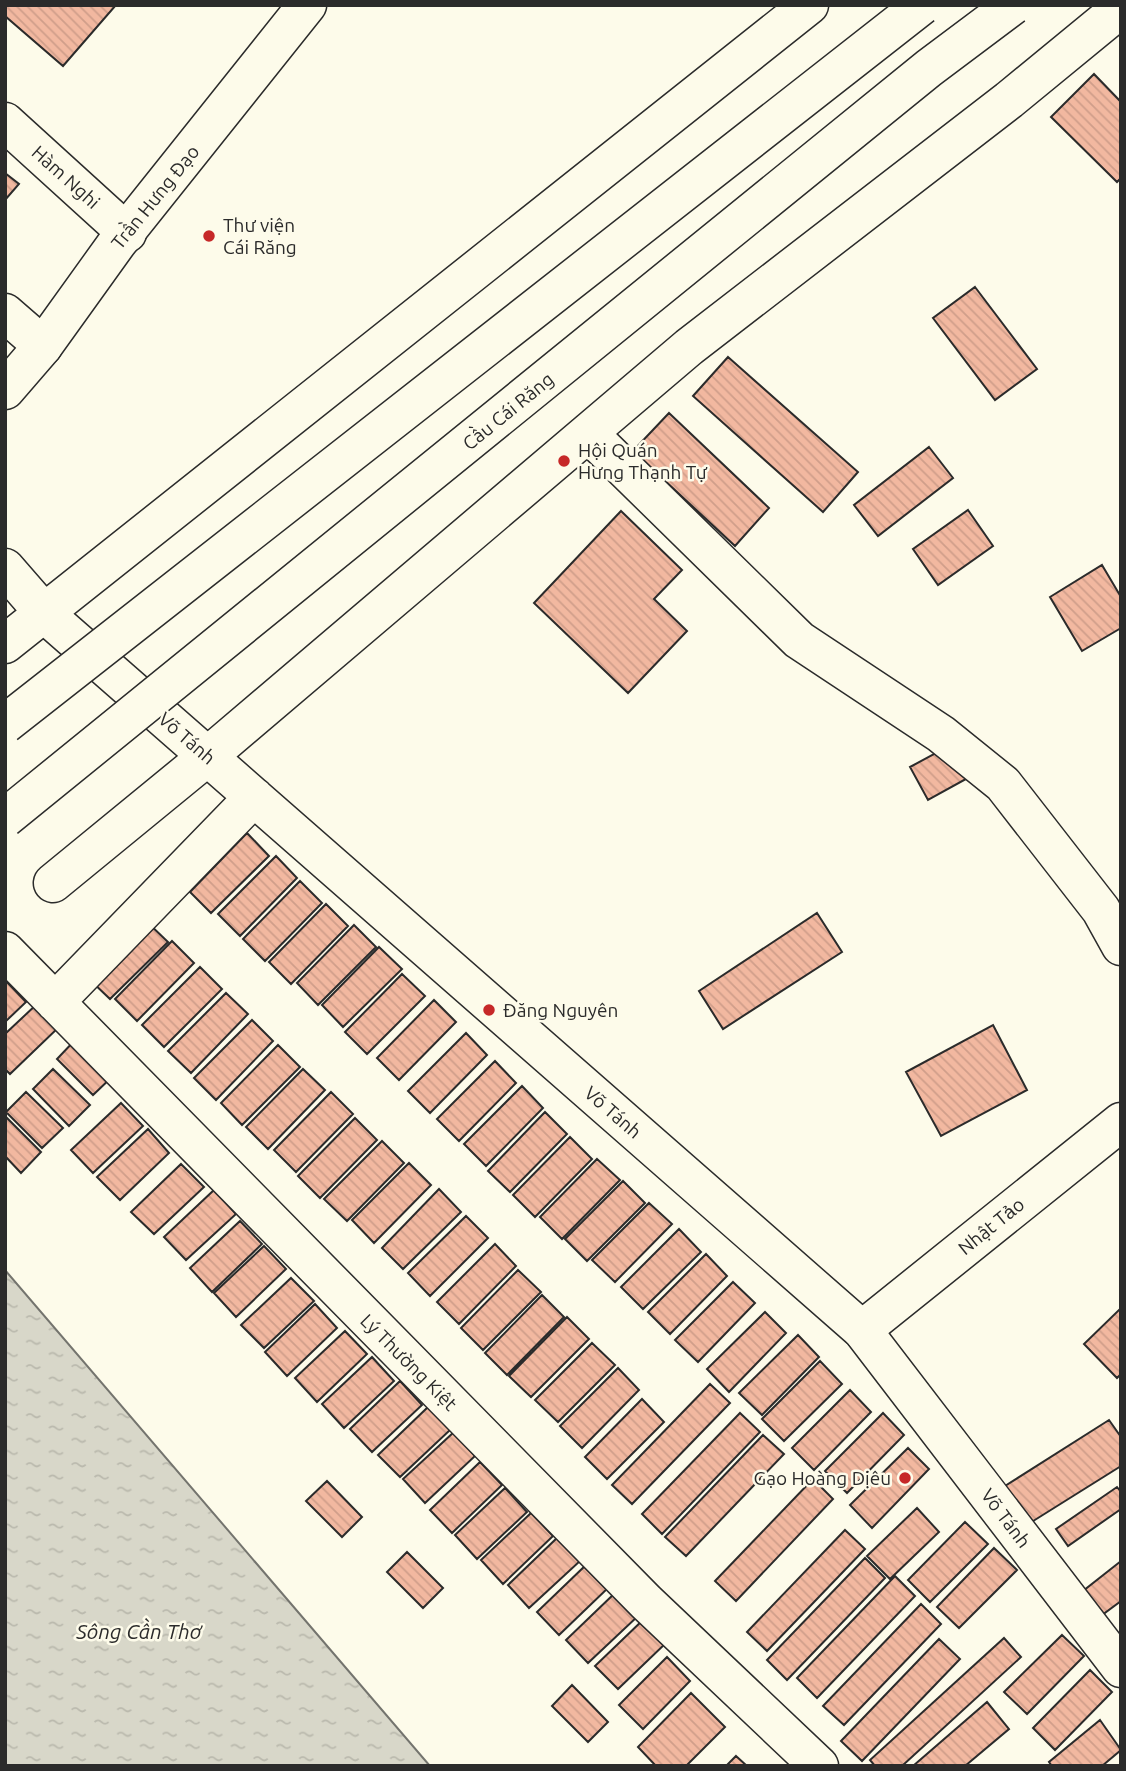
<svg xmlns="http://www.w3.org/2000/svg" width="1126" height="1771" font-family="Ubuntu,sans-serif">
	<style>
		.water { fill: url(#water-ripples); stroke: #74746e; stroke-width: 2 }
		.building { fill: url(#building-back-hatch); stroke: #2b2b2b; stroke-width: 2 }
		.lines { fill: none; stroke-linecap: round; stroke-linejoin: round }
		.street-casing { stroke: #2b2b2b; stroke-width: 41 }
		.secondary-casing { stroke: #2b2b2b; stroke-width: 41 }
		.street { stroke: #fdfbea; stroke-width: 38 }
		.secondary { stroke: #fdfbea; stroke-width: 38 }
		.highway-bridge-casing { stroke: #2b2b2b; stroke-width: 41; stroke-linecap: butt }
		.highway-bridge { stroke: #fdfbea; stroke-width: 38 }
		.poi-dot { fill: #c62828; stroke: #fdfbea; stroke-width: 2.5 }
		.labels { text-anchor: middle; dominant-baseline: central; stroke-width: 5; stroke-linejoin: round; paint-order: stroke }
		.street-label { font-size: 19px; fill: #2b2b2b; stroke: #fdfbea }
		.poi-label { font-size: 19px; fill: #2b2b2b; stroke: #fdfbea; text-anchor: start }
		.water-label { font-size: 21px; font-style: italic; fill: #2b2b2b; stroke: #fdfbea }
	</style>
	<defs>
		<pattern id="water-ripples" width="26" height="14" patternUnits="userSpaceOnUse" patternTransform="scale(1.75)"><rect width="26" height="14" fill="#d8d7c9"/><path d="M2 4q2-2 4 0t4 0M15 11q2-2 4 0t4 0" fill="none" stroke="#bab9ad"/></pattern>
		<pattern id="building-back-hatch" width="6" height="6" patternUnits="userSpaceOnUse" patternTransform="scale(1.75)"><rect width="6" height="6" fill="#f2b8a0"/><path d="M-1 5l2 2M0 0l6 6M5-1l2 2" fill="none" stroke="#d09e8a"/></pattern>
	</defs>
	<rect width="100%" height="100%" fill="#fdfbea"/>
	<!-- water -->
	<path class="water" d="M5,1270L430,1766H5Z"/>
	<!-- building -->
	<path class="building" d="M5,5H116L63,66L5,16Z
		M1094,74L1121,102V178L1117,182L1051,117Z
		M5,173L19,184L5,200Z
		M975,287L1037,369L995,400L933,318Z
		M728,357L858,472L823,512L693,396Z
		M669,413L769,508L735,546L633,451Z
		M929,447L953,478L878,536L854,505Z
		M968,510L993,546L938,585L913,549Z
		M621,511L682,570L654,599L687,631L628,693L534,603Z
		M1102,565L1121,597V628L1082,651L1050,597Z
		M958,741L975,774L928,800L910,767Z
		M247,833L269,856L211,913L190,892Z
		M276,856L297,878L240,936L218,914Z
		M300,881L322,903L265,961L243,939Z
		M326,904L348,926L291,984L269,962Z
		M817,913L842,952L723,1029L699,991Z
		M145,920L168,942L110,999L88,978Z
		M354,925L376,947L318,1005L297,983Z
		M172,941L194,963L137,1021L115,999Z
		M379,947L402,969L343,1027L322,1005Z
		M200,967L222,989L164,1047L142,1025Z
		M402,974L425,996L367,1054L345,1032Z
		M5,980L26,1002L5,1022Z
		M226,993L248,1014L191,1073L168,1051Z
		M434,1000L456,1022L399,1080L377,1058Z
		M38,1003L59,1027L10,1074L5,1069V1034Z
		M252,1020L273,1041L216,1100L194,1078Z
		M993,1025L1027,1090L941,1136L906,1072Z
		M466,1033L487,1055L430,1113L408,1091Z
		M77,1038L114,1075L93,1095L57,1059Z
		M278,1045L300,1067L242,1125L221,1103Z
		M495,1061L516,1083L459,1141L437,1119Z
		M53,1069L90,1105L69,1126L33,1089Z
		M303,1069L325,1090L268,1149L246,1127Z
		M522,1086L543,1108L486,1166L464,1144Z
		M26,1092L63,1128L42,1148L6,1112Z
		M331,1092L353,1114L296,1172L274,1150Z
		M121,1103L143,1126L93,1173L71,1150Z
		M545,1112L567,1134L510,1192L488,1171Z
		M5,1116L41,1152L21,1173L5,1156Z
		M355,1118L377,1140L320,1198L298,1176Z
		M148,1129L169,1153L120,1200L97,1177Z
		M570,1137L592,1159L535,1217L513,1195Z
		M382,1141L404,1163L347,1221L324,1199Z
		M597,1159L620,1180L562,1239L540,1217Z
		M409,1163L431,1185L374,1243L352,1220Z
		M181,1164L204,1187L154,1234L131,1212Z
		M623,1181L645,1203L587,1261L565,1239Z
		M439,1189L461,1212L403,1269L382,1248Z
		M214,1190L236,1214L186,1260L164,1237Z
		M649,1203L672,1224L615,1282L592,1260Z
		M466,1216L488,1238L430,1296L408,1273Z
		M240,1221L262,1244L212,1292L190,1268Z
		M679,1229L701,1252L643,1309L621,1287Z
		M495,1244L516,1266L459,1324L437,1302Z
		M264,1246L286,1269L236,1317L214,1293Z
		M706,1254L727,1276L670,1334L648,1312Z
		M518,1270L541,1292L483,1350L461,1328Z
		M291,1278L314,1301L264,1348L241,1325Z
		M733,1282L755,1303L698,1362L675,1340Z
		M542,1295L564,1317L507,1375L485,1353Z
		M315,1304L337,1328L287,1376L265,1352Z
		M1121,1308V1374L1117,1378L1084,1344Z
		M765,1312L786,1333L729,1392L707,1369Z
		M567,1317L589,1339L531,1397L509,1376Z
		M345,1331L367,1354L317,1402L295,1378Z
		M798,1335L819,1357L762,1415L739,1393Z
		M592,1343L615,1365L558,1422L535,1400Z
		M372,1357L394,1381L344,1428L322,1404Z
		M820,1361L842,1384L784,1441L762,1419Z
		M618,1368L639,1390L582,1448L560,1426Z
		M400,1381L422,1405L372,1452L350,1429Z
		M710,1384L730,1403L632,1504L612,1485Z
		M850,1390L871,1412L814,1470L792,1448Z
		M642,1399L664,1422L607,1479L585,1457Z
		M428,1407L450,1430L400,1477L378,1455Z
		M740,1413L760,1432L662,1534L642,1514Z
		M883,1413L904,1435L847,1493L825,1471Z
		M1109,1420L1121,1437V1466L1030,1523L1005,1486Z
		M454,1432L475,1456L425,1503L403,1479Z
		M763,1435L784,1454L686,1556L665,1537Z
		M908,1448L929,1469L872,1528L850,1505Z
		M480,1462L502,1485L452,1533L430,1510Z
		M813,1479L833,1499L736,1601L715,1581Z
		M327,1481L362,1517L342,1537L306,1501Z
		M1117,1487L1121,1492V1509L1068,1546L1056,1529Z
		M505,1488L527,1512L477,1559L455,1535Z
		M917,1508L939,1532L890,1579L867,1556Z
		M531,1513L553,1536L503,1584L481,1560Z
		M965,1522L988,1544L930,1602L908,1580Z
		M845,1530L865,1549L767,1651L747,1632Z
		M558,1537L580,1561L529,1608L508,1585Z
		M994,1548L1017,1570L959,1628L937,1607Z
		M407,1552L443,1588L423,1608L387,1572Z
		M865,1558L885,1578L787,1680L767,1660Z
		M1121,1561V1601L1102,1615L1083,1591Z
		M587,1564L609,1587L559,1635L537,1612Z
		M895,1576L915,1596L817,1698L797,1678Z
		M616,1592L638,1616L588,1663L566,1640Z
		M921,1604L941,1624L844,1725L823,1706Z
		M645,1618L667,1642L618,1689L595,1666Z
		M1062,1635L1084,1656L1027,1714L1004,1692Z
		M1004,1638L1021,1657L902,1766H875L870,1760Z
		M939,1639L960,1659L862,1761L841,1741Z
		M667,1657L690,1681L643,1729L619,1705Z
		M1090,1670L1112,1692L1055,1750L1033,1728Z
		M572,1685L608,1722L588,1742L552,1706Z
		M691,1693L725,1727L686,1766H656L638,1747Z
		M987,1702L1009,1729L965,1766H913Z
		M1100,1720L1121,1750L1102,1766H1052L1049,1762Z
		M736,1756L747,1766H726Z"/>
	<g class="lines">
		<defs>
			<path id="street" d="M5,122L127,233
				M5,313L43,346
				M588,433L799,640L941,734L1003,784L1101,910L1121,946
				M5,568L45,614L862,1330L1121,1668
				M5,644L809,5
				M53,883L208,756L689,347L1009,100L1121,8
				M5,951L646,1602L819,1766
				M55,1002L254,797"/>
			<path id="secondary" d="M5,390L43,346L117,243L307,5
				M862,1330L1121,1122"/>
		</defs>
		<!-- street casing -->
		<use href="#street" class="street-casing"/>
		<!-- secondary casing -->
		<use href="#secondary" class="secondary-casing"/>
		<!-- street -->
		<use href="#street" class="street"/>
		<!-- secondary -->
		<use href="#secondary" class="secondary"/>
		<defs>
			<path id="highway-bridge" d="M5,724L922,5
				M5,818L929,68L1013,5"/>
		</defs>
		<!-- highway-bridge casing -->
		<use href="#highway-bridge" class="highway-bridge-casing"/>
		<!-- highway-bridge -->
		<use href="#highway-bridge" class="highway-bridge"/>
	</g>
	<!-- markers -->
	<g class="poi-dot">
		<circle cx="209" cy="236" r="7"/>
		<circle cx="564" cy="461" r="7"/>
		<circle cx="489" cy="1010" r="7"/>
		<circle cx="905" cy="1478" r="7"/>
	</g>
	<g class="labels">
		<!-- street labels -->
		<g class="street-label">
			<text transform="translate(66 177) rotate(42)">Hàm Nghi</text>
			<text transform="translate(155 197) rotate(-51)">Trần Hưng Đạo</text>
			<text transform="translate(508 411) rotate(-39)">Cầu Cái Răng</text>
			<text transform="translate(187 738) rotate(41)">Võ Tánh</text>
			<text transform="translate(613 1112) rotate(41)">Võ Tánh</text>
			<text transform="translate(991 1226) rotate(-39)">Nhật Tảo</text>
			<text transform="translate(409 1362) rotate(45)">Lý Thường Kiệt</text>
			<text transform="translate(1006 1518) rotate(53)">Võ Tánh</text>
		</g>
		<!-- poi labels -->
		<g class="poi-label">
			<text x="223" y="225">Thư viện<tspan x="223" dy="22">Cái Răng</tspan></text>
			<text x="578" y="450">Hội Quán<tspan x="578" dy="22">Hưng Thạnh Tự</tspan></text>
			<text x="503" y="1010">Đăng Nguyên</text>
			<text x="891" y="1478" text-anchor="end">Gạo Hoàng Dịêu</text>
		</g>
		<!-- water labels -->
		<g class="water-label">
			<text x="139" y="1631">Sông Cần Thơ</text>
		</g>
	</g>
	<!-- border -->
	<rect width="1126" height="1771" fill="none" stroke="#2b2b2b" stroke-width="14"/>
</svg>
